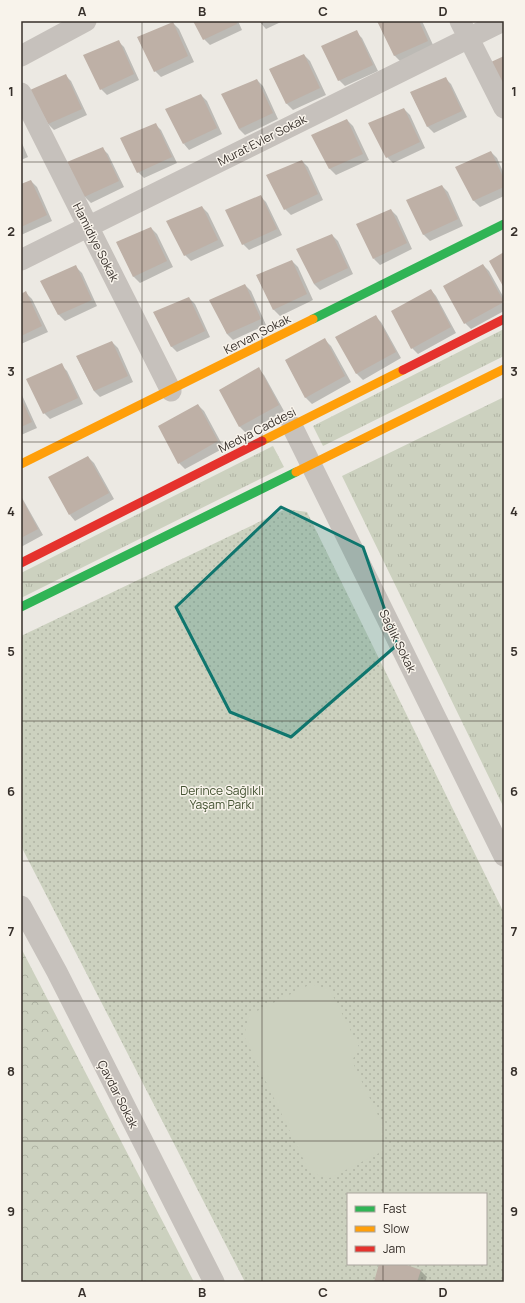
<svg xmlns="http://www.w3.org/2000/svg" width="525" height="1303" font-family="Manrope,sans-serif">
	<style>
		.grass { fill: url(#grass-tufts) }
		.forest { fill: url(#forest-crowns) }
		.park { fill: url(#park-dots); fill-rule: evenodd }
		.pitch { fill: #ccd1bf }
		.shadow { fill: #0003 }
		.building { fill: #beb0a6 }
		.lines { fill: none; stroke-linecap: round; stroke-linejoin: round }
		.street { stroke: #c6c1bc; stroke-width: 21 }
		.fast { stroke: #30b455; stroke-width: 9 }
		.slow { stroke: #ff9f0a; stroke-width: 9 }
		.jam { stroke: #e5322d; stroke-width: 9 }
		.marked { fill: #0f766e; fill-opacity: 0.2; stroke: #0f766e; stroke-width: 3; stroke-linejoin: round }
		.grid { fill: none; stroke: #362f2a; stroke-width: 1; stroke-opacity: 0.55 }
		.labels { text-anchor: middle; dominant-baseline: central; stroke-width: 3; stroke-linejoin: round; paint-order: stroke }
		.street-label { font-size: 12px; fill: #362f2a; stroke: #f8f3eb }
		.park-label { font-size: 12px; fill: #435231; stroke: #f8f3eb }
		.neatline { fill: none; stroke: #362f2a; stroke-width: 1.5 }
		.grid-label { font-size: 13px; text-anchor: middle; font-weight: bold; fill: #362f2a }
	</style>
	<defs>
		<pattern id="grass-tufts" width="24" height="20" patternUnits="userSpaceOnUse"><rect width="24" height="20" fill="#ccd1bf"/><path d="M3 7l-1-3M5 7V3M7 7l1-3M15 17l-1-3M17 17v-4M19 17l1-3" fill="none" stroke="#b0b4a4"/></pattern>
		<pattern id="forest-crowns" width="20" height="18" patternUnits="userSpaceOnUse"><rect width="20" height="18" fill="#ccd1bf"/><path d="M2 6a3 3 0 1 1 6 0M12 15a3 3 0 1 1 6 0" fill="none" stroke="#b0b4a4"/></pattern>
		<pattern id="park-dots" width="8" height="8" patternUnits="userSpaceOnUse"><rect width="8" height="8" fill="#ccd1bf"/><path d="M2 2h.1M6 6h.1" fill="none" stroke="#b0b4a4" stroke-width="1.8" stroke-linecap="round"/></pattern>
	</defs>
	<rect width="100%" height="100%" fill="#ece9e3"/>
	<!-- grass -->
	<path class="grass" d="M504,329V356L323,446L313,426Z
		M504,397V808L342,476Z
		M273,446L284,467L21,598V573Z"/>
	<!-- forest -->
	<path class="forest" d="M21,948L194,1282H21Z"/>
	<!-- park -->
	<path class="park" d="M286,509L307,512L504,913V1282H245L21,846V636ZM348,1194H486V1264H348Z"/>
	<!-- pitch -->
	<path class="pitch" d="M311,984L330,990L359,1047L352,1061L385,1130L383,1151L330,1178L310,1173L244,1036L249,1015Z"/>
	<!-- shadow -->
	<path class="shadow" d="M195,21H238L242,30L210,45L204,39Z
		M259,21H283L266,29Z
		M380,21H422L434,47L401,62L395,56L378,22Z
		M173,23L179,29L194,62L161,77L155,71L138,38Z
		M356,32L362,38L378,71L345,86L339,80Z
		M118,41L124,47L139,80L107,95L101,89Z
		M304,55L310,61L326,95L293,110L287,104L270,70Z
		M65,75L71,81L87,115L54,130L48,124Z
		M445,78L451,84L467,117L434,133L428,127L411,93Z
		M257,80L263,86L278,119L245,135L239,129Z
		M201,95L207,101L222,134L189,150L184,144Z
		M404,109L410,115L425,148L393,163L387,157Z
		M347,120L353,126L369,160L336,175L330,169L313,135Z
		M155,124L161,130L177,163L144,178L138,172Z
		M21,141L28,157L21,160Z
		M102,148L108,154L124,187L91,203L85,197L68,163Z
		M491,152L497,158L504,174V196L480,207L474,201L457,167Z
		M302,161L308,167L323,200L291,215L285,209Z
		M31,181L37,187L52,221L21,235V185Z
		M442,186L448,192L463,226L430,241L424,235L408,201Z
		M260,196L266,202L282,235L249,250L243,244Z
		M202,207L208,213L224,246L191,261L185,255Z
		M391,210L397,216L412,249L380,265L374,259Z
		M151,228L157,234L173,267L140,283L134,277L117,243Z
		M332,235L338,241L353,274L320,290L314,284Z
		M292,261L298,267L313,300L280,316L274,310L257,276Z
		M483,265L489,271L504,298V311L471,329L465,323Z
		M76,267L82,273L97,306L65,321L59,315L42,281Z
		M245,285L251,291L266,325L233,340L227,334L211,300Z
		M431,290L436,296L456,333L418,354L412,348Z
		M26,293L32,299L48,332L21,344V295Z
		M189,298L195,304L210,337L177,352L171,346Z
		M375,316L381,322L401,358L363,380L357,374L337,337Z
		M325,340L331,346L351,382L312,404L306,398L286,361Z
		M112,342L118,348L133,382L100,397L94,391L77,357Z
		M61,365L67,371L83,404L50,419L44,413Z
		M258,369L264,375L284,411L246,433L240,427L220,390Z
		M21,393L37,428L21,435Z
		M198,405L204,411L224,448L185,469L179,463Z
		M88,457L94,463L114,499L75,521L70,515Z
		M21,496L43,535L21,547Z
		M380,1264H400L421,1271L427,1277L425,1282H375Z"/>
	<!-- building -->
	<path class="building" d="M193,21H236L237,24L203,40Z
		M377,21H419L428,41L394,56Z
		M173,22L188,56L154,72L137,37Z
		M357,30L373,65L338,81L321,46Z
		M119,40L134,74L100,90L83,55Z
		M304,54L320,88L286,104L269,69Z
		M504,56V88L491,62Z
		M66,74L82,109L48,124L30,90Z
		M446,77L462,111L427,127L410,92Z
		M257,79L273,113L239,129L221,94Z
		M201,94L217,128L183,144L165,109Z
		M404,108L420,142L386,158L368,123Z
		M347,119L363,154L329,169L311,135Z
		M156,123L172,157L137,173L120,138Z
		M103,147L119,181L84,197L67,162Z
		M491,151L504,179V187L473,201L455,167Z
		M302,160L318,194L284,210L266,175Z
		M31,180L47,215L21,227V184Z
		M442,185L458,219L423,235L406,200Z
		M261,195L277,229L242,245L225,210Z
		M202,206L218,240L184,256L166,221Z
		M391,209L407,243L373,259L356,224Z
		M151,227L167,261L133,277L116,242Z
		M332,234L348,268L314,284L296,249Z
		M504,252V288L489,261Z
		M292,260L307,294L273,310L256,275Z
		M483,264L504,302L464,324L443,286Z
		M76,265L92,300L58,315L40,281Z
		M245,284L261,319L227,334L209,300Z
		M431,289L451,327L411,349L391,311Z
		M26,291L42,326L21,336V294Z
		M189,297L205,331L171,347L153,312Z
		M376,315L396,352L356,374L335,337Z
		M325,338L345,376L305,398L285,360Z
		M112,341L128,376L94,391L76,356Z
		M62,363L78,398L43,414L26,379Z
		M259,367L279,405L239,427L219,390Z
		M21,398L32,422L21,427Z
		M198,404L218,441L178,464L158,426Z
		M88,456L109,493L69,515L48,477Z
		M21,497L38,529L21,538Z
		M379,1264H404L421,1270L417,1282H374Z"/>
	<g class="lines">
		<!-- street -->
		<path class="street" d="M460,21L504,108
			M21,56L86,21
			M21,93L171,391
			M21,260L503,21
			M292,426L504,856
			M21,906L57,972L214,1282"/>
		<!-- fast -->
		<path class="fast" d="M313,319L504,224
			M21,607L296,472"/>
		<!-- slow -->
		<path class="slow" d="M262,441L403,370
			M21,464L313,319
			M296,472L504,369"/>
		<!-- jam -->
		<path class="jam" d="M403,370L504,319
			M21,563L262,441"/>
	</g>
	<!-- marked area -->
	<path class="marked" d="M281,507L363,547L397,645L291,737L230,712L176,607Z"/>
	<!-- grid -->
	<path class="grid" d="M142,21V1282M262,21V1282M383,21V1194M21,162H504M21,302H504M21,442H504M21,582H504M21,721H504M21,861H504M21,1001H504M21,1141H504M383,1264V1282"/>
	<g class="labels">
		<!-- street labels -->
		<g class="street-label">
			<text transform="translate(262 140) rotate(-27)">Murat Evler Sokak</text>
			<text transform="translate(96 242) rotate(63)">Hamidiye Sokak</text>
			<text transform="translate(257 334) rotate(-27)">Kervan Sokak</text>
			<text transform="translate(257 430) rotate(-27)">Medya Caddesi</text>
			<text transform="translate(398 641) rotate(64)">Sağlık Sokak</text>
			<text transform="translate(118 1094) rotate(63)">Çavdar Sokak</text>
		</g>
		<!-- park labels -->
		<g class="park-label">
			<text x="222" y="790">Derince Sağlıklı<tspan x="222" dy="14">Yaşam Parkı</tspan></text>
		</g>
	</g>
	<!-- border -->
	<rect width="525" height="1303" fill="none" stroke="#f8f3eb" stroke-width="44"/>
	<!-- legend -->
	<rect x="347" y="1193" width="140" height="72" fill="#f8f3eb" stroke="#aaa59e"/>
	<rect x="355" y="1206" width="20" height="6" fill="#30b455" stroke="#aaa59e"/>
	<text x="383" y="1213" font-size="12" fill="#362f2a">Fast</text>
	<rect x="355" y="1226" width="20" height="6" fill="#ff9f0a" stroke="#aaa59e"/>
	<text x="383" y="1233" font-size="12" fill="#362f2a">Slow</text>
	<rect x="355" y="1246" width="20" height="6" fill="#e5322d" stroke="#aaa59e"/>
	<text x="383" y="1253" font-size="12" fill="#362f2a">Jam</text>
	<rect x="22" y="22" width="481" height="1259" class="neatline"/>
	<g class="grid-label">
		<text x="82" y="16">A</text>
		<text x="202" y="16">B</text>
		<text x="323" y="16">C</text>
		<text x="443" y="16">D</text>
		<text x="11" y="96">1</text>
		<text x="514" y="96">1</text>
		<text x="11" y="236">2</text>
		<text x="514" y="236">2</text>
		<text x="11" y="376">3</text>
		<text x="514" y="376">3</text>
		<text x="11" y="516">4</text>
		<text x="514" y="516">4</text>
		<text x="11" y="656">5</text>
		<text x="514" y="656">5</text>
		<text x="11" y="796">6</text>
		<text x="514" y="796">6</text>
		<text x="11" y="936">7</text>
		<text x="514" y="936">7</text>
		<text x="11" y="1076">8</text>
		<text x="514" y="1076">8</text>
		<text x="11" y="1216">9</text>
		<text x="514" y="1216">9</text>
		<text x="82" y="1297">A</text>
		<text x="202" y="1297">B</text>
		<text x="323" y="1297">C</text>
		<text x="443" y="1297">D</text>
	</g>
</svg>
